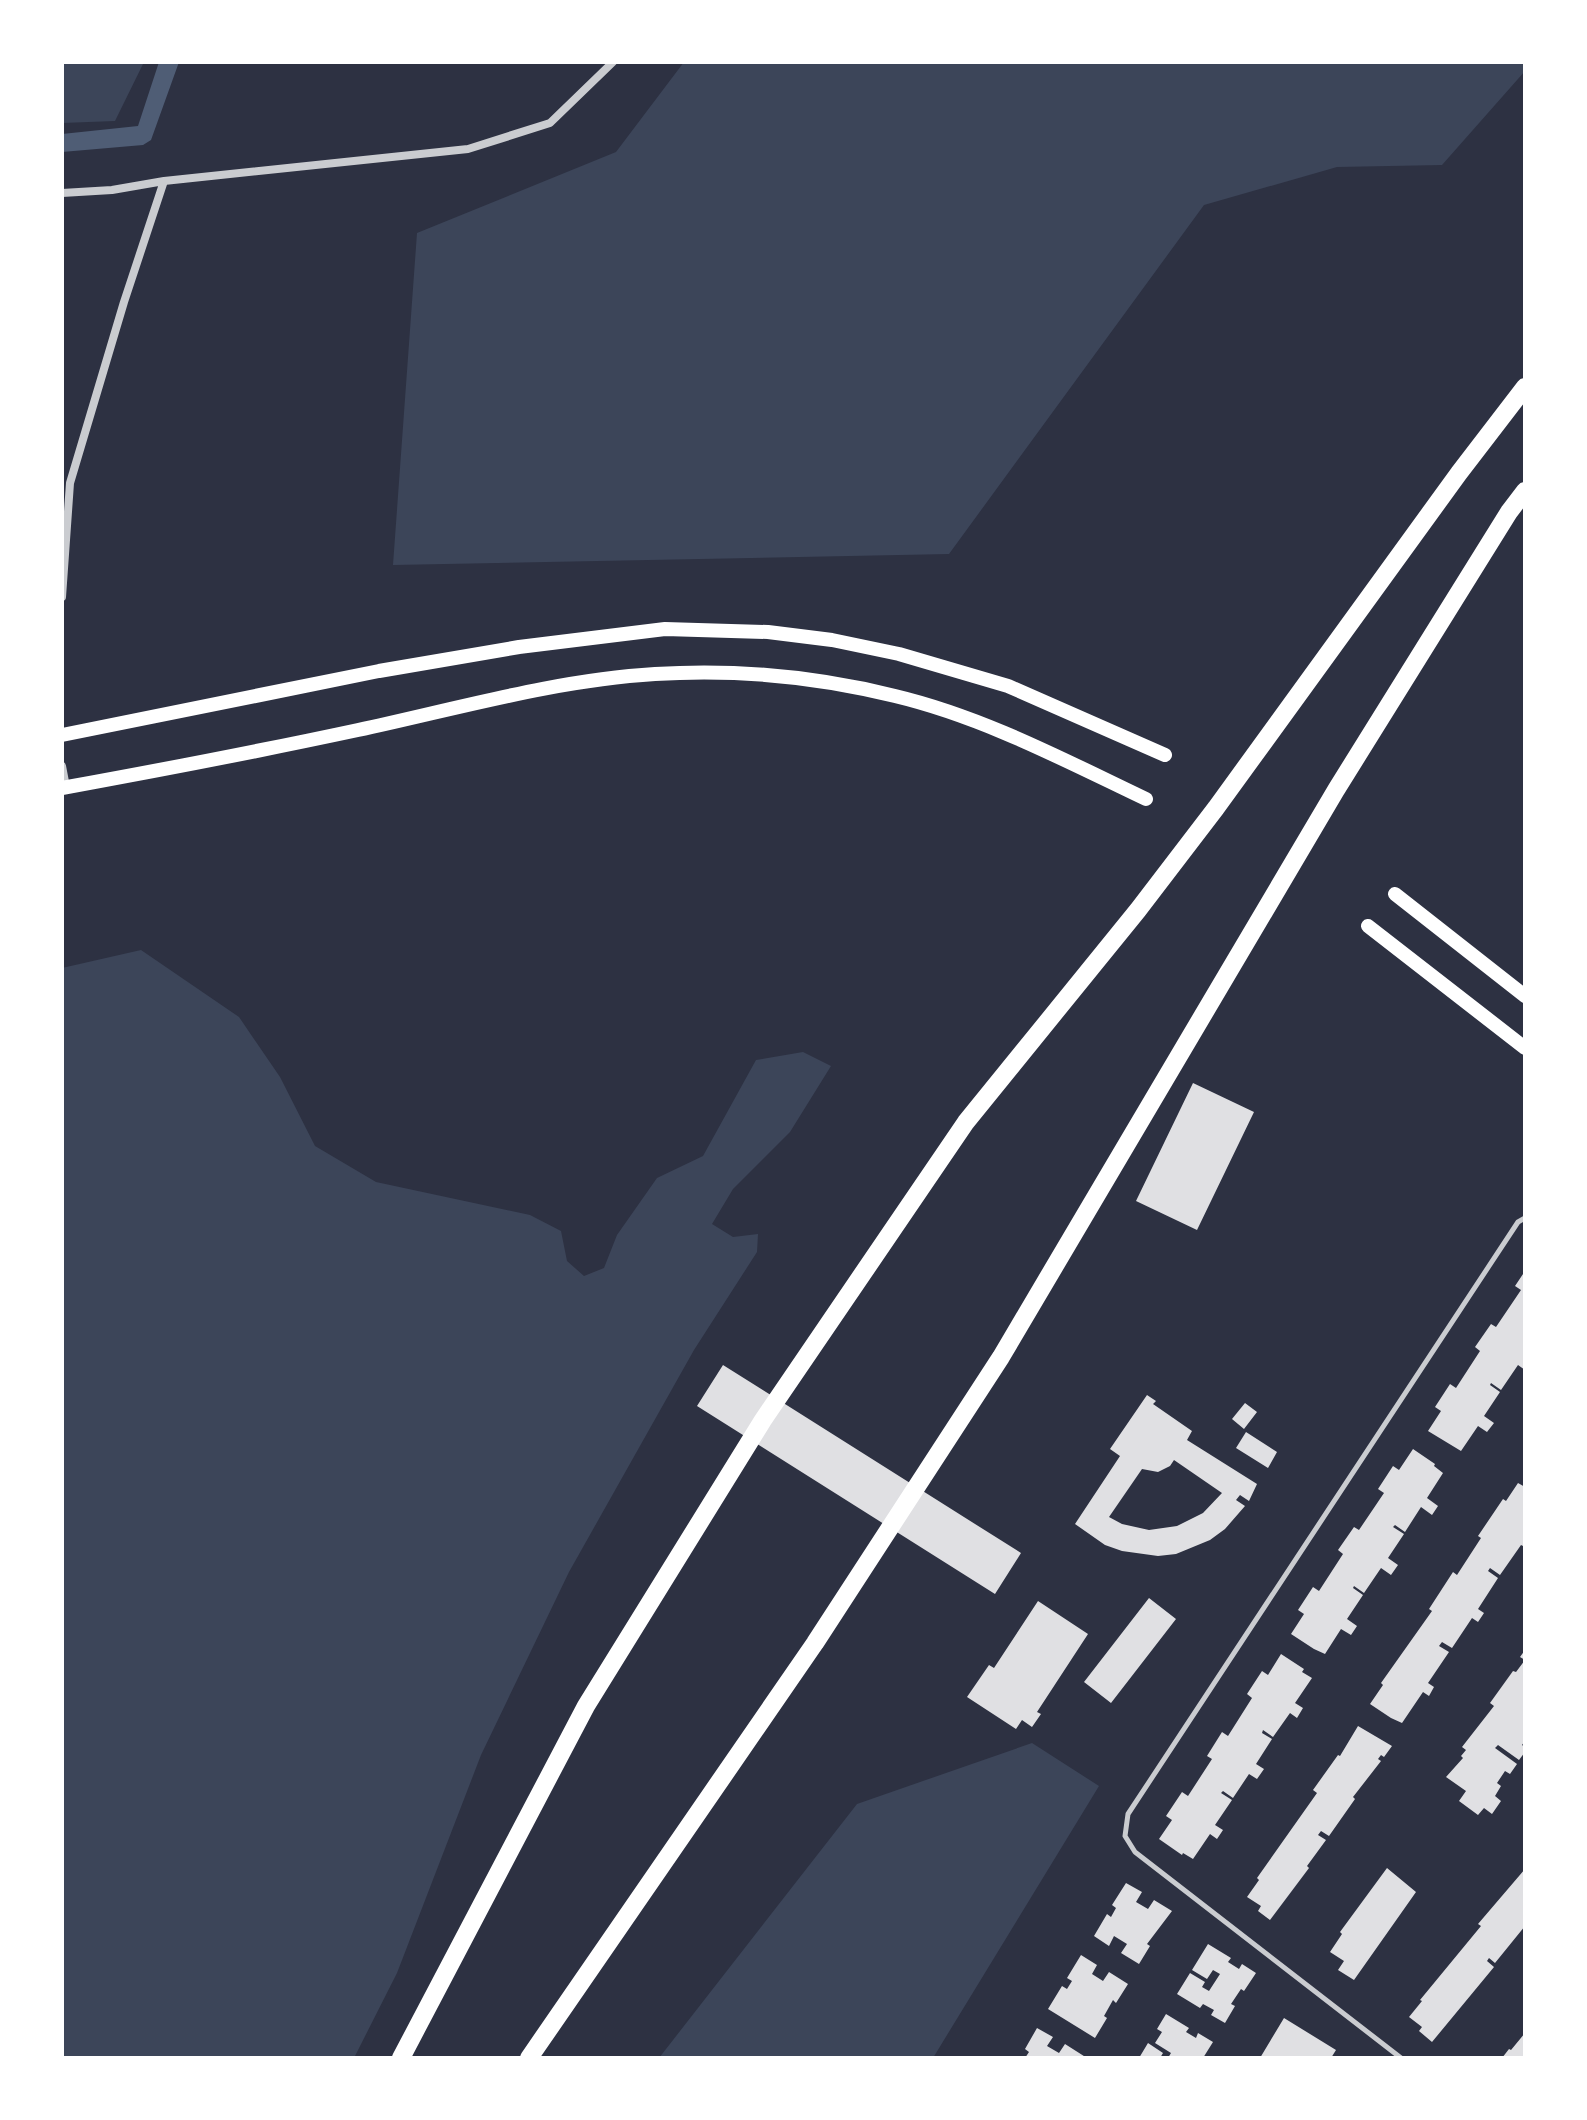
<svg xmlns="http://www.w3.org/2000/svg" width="1587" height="2120" font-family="'Space Grotesk',sans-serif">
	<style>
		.green { fill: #3c4559 }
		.water { fill: #4f5d75 }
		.building { fill: #e0e0e3; fill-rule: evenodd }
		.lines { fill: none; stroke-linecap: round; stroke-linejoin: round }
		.service { stroke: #caccd0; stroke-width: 5 }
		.minor { stroke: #caccd0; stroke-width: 8 }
		.secondary { stroke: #fff; stroke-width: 14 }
		.motorway { stroke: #fff; stroke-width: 18 }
	</style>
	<rect width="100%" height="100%" fill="#2d3142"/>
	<!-- green -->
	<path class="green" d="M62,62H144L115,121L62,123Z
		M684,62H1525V71L1442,165L1337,167L1204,205L949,554L393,565L417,233L616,152Z
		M141,950L239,1017L280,1077L315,1146L376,1182L530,1215L561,1231L567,1261L584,1276L604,1268L617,1235L657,1178L703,1156L756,1060L803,1052L831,1066L790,1132L733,1189L712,1224L733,1237L758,1234L757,1252L694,1350L569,1572L481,1755L397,1973L354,2058H62V968Z
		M1032,1743L1099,1786L933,2058H659L857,1804Z"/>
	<!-- water -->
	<path class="water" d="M159,62H179L151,140L143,145L62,152V134L138,126Z"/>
	<!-- building -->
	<path class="building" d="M1193,1083L1254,1112L1197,1230L1136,1201Z
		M1525,1271V1370L1518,1365L1501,1390L1491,1383L1490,1385L1500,1392L1484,1416L1494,1423L1487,1432L1478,1426L1461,1451L1428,1431L1441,1411L1435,1407L1450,1384L1456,1388L1480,1351L1475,1347L1491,1324L1496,1327L1521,1290L1515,1286Z
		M723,1365L1021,1553L995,1594L697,1406Z
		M1147,1395L1156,1401L1153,1404L1192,1431L1187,1440L1257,1484L1249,1501L1240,1495L1236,1500L1245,1506L1225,1529L1210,1540L1176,1554L1158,1556L1122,1551L1105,1545L1075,1524L1120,1456L1110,1449ZM1174,1460L1222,1493L1203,1513L1177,1526L1149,1530L1122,1524L1109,1517L1142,1469L1158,1472L1170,1466Z
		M1245,1403L1257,1412L1244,1429L1232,1419Z
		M1246,1432L1277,1452L1268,1468L1236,1448Z
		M1413,1449L1435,1464L1434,1466L1443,1473L1427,1498L1438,1506L1432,1515L1421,1507L1405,1532L1395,1525L1393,1527L1404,1534L1388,1558L1398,1565L1391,1575L1381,1568L1364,1593L1354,1586L1353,1588L1363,1595L1347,1619L1357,1626L1351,1635L1341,1629L1325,1654L1314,1649L1291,1634L1304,1614L1298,1610L1313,1587L1319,1591L1343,1554L1338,1550L1354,1527L1359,1530L1384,1493L1378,1489L1393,1466L1399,1470Z
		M1518,1483L1525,1487V1547L1521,1545L1500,1575L1490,1568L1488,1571L1498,1578L1478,1609L1484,1613L1478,1622L1472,1618L1452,1648L1442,1642L1439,1646L1449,1652L1428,1683L1434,1687L1429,1696L1423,1692L1402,1723L1391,1718L1370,1704L1383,1685L1381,1683L1432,1611L1429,1609L1453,1572L1457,1575L1481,1538L1478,1536L1503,1499L1506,1501Z
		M1149,1598L1176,1619L1111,1703L1084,1682Z
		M1038,1601L1088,1634L1037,1712L1041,1714L1032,1727L1022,1720L1016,1729L967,1697L989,1665L994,1668Z
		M1525,1650V1741L1522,1745L1525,1747V1752L1519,1760L1498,1745L1495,1748L1517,1764L1510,1774L1505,1771L1497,1783L1501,1786L1495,1796L1501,1801L1492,1814L1484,1808L1478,1815L1459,1801L1466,1791L1446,1777L1463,1758L1461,1756L1466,1750L1462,1747L1494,1706L1490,1703L1513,1671L1516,1672L1525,1660L1520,1657Z
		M1281,1654L1304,1669L1302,1672L1312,1678L1295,1703L1303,1708L1297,1718L1290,1713L1273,1737L1263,1730L1262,1733L1272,1739L1256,1764L1264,1769L1257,1779L1249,1774L1233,1798L1223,1791L1221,1793L1232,1800L1215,1825L1223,1830L1217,1839L1210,1834L1193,1859L1183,1853L1182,1855L1159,1839L1172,1820L1166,1816L1182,1792L1188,1796L1212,1759L1207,1756L1222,1732L1228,1736L1252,1698L1247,1694L1262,1671L1268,1675Z
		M1358,1726L1392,1746L1384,1757L1381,1755L1378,1759L1381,1761L1353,1797L1355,1799L1329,1836L1321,1831L1318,1835L1326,1840L1307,1866L1309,1868L1270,1920L1258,1911L1261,1906L1247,1897L1259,1880L1257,1878L1317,1793L1313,1790L1338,1755L1340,1756Z
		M1387,1868L1416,1892L1354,1980L1338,1970L1344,1961L1330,1952L1342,1934L1340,1932Z
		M1525,1869V1926L1495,1963L1489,1958L1487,1961L1494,1967L1432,2042L1419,2031L1422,2027L1409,2017L1422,2001L1420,2000L1481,1926L1478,1924Z
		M1126,1883L1142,1892L1136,1902L1148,1909L1154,1900L1172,1911L1147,1944L1150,1946L1139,1964L1121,1953L1127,1944L1114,1936L1109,1946L1094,1936L1107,1914L1111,1917L1116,1908L1112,1905Z
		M1208,1944L1231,1958L1228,1962L1239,1969L1242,1964L1256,1973L1244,1991L1241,1989L1231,2004L1235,2006L1225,2023L1211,2015L1214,2010L1203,2004L1200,2008L1177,1994L1190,1973L1205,1982L1202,1987L1209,1991L1220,1974L1213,1970L1207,1979L1192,1970Z
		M1081,1955L1097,1965L1092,1974L1103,1981L1109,1972L1128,1984L1116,2003L1113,2000L1104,2016L1107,2018L1095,2038L1048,2009L1062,1986L1067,1989L1072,1981L1067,1978Z
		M1166,2014L1189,2028L1186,2032L1196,2038L1198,2033L1213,2042L1203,2058H1168L1171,2053L1155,2043L1162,2032L1157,2029Z
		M1284,2018L1336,2050L1331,2058H1260Z
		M1037,2028L1053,2037L1047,2046L1059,2053L1065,2044L1087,2058H1025L1029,2052L1025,2049Z
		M1525,2033V2058H1502L1509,2049L1511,2050Z
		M1148,2043L1163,2053L1160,2058H1139Z"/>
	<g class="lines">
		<!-- service -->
		<path class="service" d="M1401,2058L1135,1852L1125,1836L1128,1814L1518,1222L1525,1218"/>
		<!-- minor -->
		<path class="minor" d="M62,193L112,190L164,181L468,149L550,123L613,62
			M62,597L70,483L124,302L164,181
			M62,766L66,787"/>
		<!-- secondary -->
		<path class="secondary" d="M62,735L379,671L519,647L665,629L768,632L832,640L899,654L1008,686L1165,755
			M62,788C161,770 260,751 358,730C456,709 555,680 655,674C734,669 818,677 895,696C983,717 1064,760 1146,799
			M1395,894L1525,996
			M1368,926L1525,1048"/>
		<!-- motorway -->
		<path class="motorway" d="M401,2058L586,1706L763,1420L966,1122L1138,910L1216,808L1459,473L1525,387
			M529,2058L815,1643L1001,1357L1336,790L1509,512L1525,491"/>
	</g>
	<!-- border -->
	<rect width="1587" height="2120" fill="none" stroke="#ffffff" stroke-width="128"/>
</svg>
